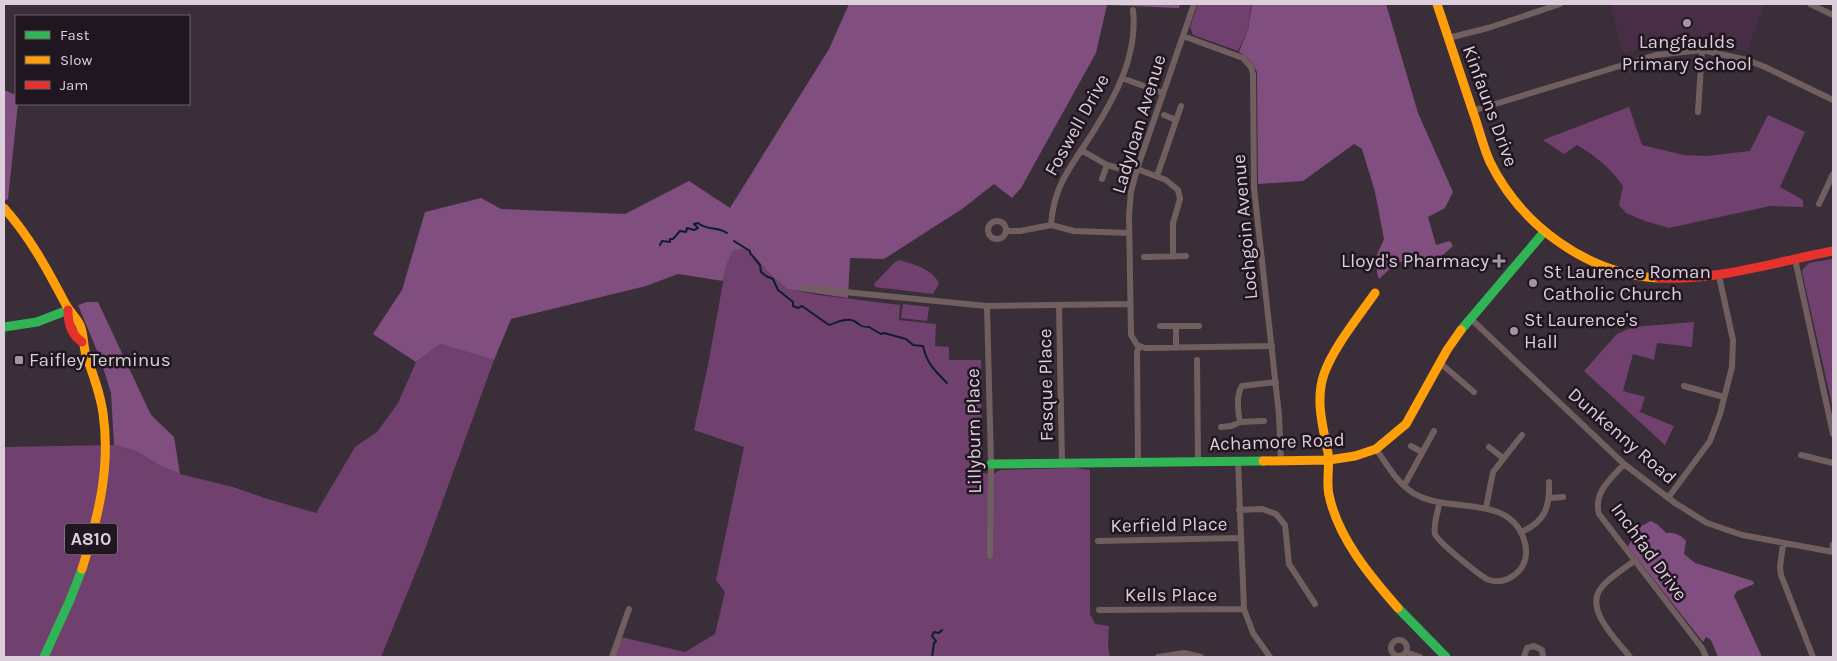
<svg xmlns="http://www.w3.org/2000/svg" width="1837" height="661" font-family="Karla,sans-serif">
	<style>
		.built { fill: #472e46 }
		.green { fill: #70416f }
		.forest { fill: #804f7f }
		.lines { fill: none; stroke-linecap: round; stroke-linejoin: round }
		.stream { stroke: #0c1f2f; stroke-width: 2 }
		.street { stroke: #715f60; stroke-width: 6 }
		.fast { stroke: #30b455; stroke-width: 9 }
		.slow { stroke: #ff9f0a; stroke-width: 9 }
		.jam { stroke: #e5322d; stroke-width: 9 }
		.poi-dot { fill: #a396a2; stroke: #20161f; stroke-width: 2 }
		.labels { text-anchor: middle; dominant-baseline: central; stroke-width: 5; stroke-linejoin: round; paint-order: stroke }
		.shield { fill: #20161f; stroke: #a497a3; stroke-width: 1 }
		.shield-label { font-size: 18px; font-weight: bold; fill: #dccedb }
		.poi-label { font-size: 19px; fill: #dccedb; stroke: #20161f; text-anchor: start }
		.street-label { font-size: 19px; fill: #dccedb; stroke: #20161f }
	</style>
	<rect width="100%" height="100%" fill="#3a2e39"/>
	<!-- built -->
	<path class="built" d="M1610,4H1765L1747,51L1702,42H1668L1623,53Z"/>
	<!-- green -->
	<path class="green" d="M1198,4H1251L1248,30L1238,51L1193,35L1190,27Z
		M1629,107L1642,145L1684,155L1707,156L1750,151L1768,115L1805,132L1780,187L1803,200V207L1770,206L1669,228L1645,221L1626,213L1619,205L1623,186C1609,167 1597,157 1577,145L1564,154L1543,140Z
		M747,248L770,274L787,289L819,295L900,305L899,320L936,324L935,346L949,347V360H981L982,473L994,474L1000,470L1075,468L1090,470V614L1095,624L1109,626L1108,645L1110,657H613L621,637L685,652L715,634L725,592L716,580L744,447L694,430L708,365L726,266L733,251Z
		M1833,259V409L1802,272L1803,269L1809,263Z
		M899,260C915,265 931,268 939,283L933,294L875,287L874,284L895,262Z
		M903,304L929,307L927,321L901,318Z
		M1694,322L1692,347L1657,343L1654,360L1633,354L1623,391L1645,397L1640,412L1674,426L1665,445L1584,371L1617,334L1633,327Z
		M440,344L494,360L424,552L381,657H4V447L114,445L136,451L159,465L180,474L233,487L268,499L316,513L355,447L377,432L398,403L416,362Z"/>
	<!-- forest -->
	<path class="forest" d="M849,4H1180L1179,8L1107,5L1096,53L1021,188L1012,198L994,184L962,209L884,259L850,258L848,298L787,289L770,274L747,248L733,251L726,266L723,281L678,274L646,286L511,319L494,360L440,344L416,362L373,334L402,290L425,212L481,198L501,209L625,214L689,181L730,208L829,49Z
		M1252,4H1386L1418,113L1453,192L1445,208L1428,217L1436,245L1450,241L1453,246L1436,261L1397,262L1379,279L1377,273V255L1384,239L1375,192L1362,149L1354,144L1303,181L1258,184L1257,72C1252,62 1248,57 1239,52L1248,30Z
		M4,90L16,95V104H18L8,199L4,201Z
		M87,302H98L151,415L174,437L180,474L159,465L136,451L114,445L111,393L100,358L78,305Z
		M1651,521L1658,525L1666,533C1674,532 1681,535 1686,541L1684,554L1695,563L1753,581L1754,584L1737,591L1734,596L1762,657H1718L1711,640L1706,637L1703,642L1628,547L1637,528Z"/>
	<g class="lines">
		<!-- stream -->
		<path class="stream" d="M734,241L750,251V253L760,265L761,272L766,276L773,279L778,290L793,302V306L798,308L802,306L829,325C836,323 847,317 854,321C860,324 861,328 869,327L881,334L884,333L906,339L913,345L923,346C927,364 935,371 947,383
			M660,245L662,241L670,242V239H673L680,231L686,232L687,228L694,230L698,228L694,224L698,223C707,231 718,226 727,233
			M932,657L934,643L936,641L932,636L934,632L939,633L942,630"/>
		<!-- street -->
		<path class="street" d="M1194,4L1137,169L1131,192L1129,215L1131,335L1137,345L1145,348L1272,346
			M1810,4L1833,15
			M1183,36L1243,58L1251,67L1253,74L1254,188L1279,415L1281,461
			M1448,38L1488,28L1560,4
			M1122,78L1163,93
			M1472,111L1656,55L1702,50L1747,60L1765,67L1833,100
			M1698,112L1702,50
			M1164,115L1176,120
			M1081,150L1107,165L1125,170
			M1137,169L1166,180L1178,190L1180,199L1173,223V256
			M1157,176L1181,106
			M1102,179L1107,165
			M1819,204L1833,174
			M988 230a9 9 0 1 1 18 0a9 9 0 1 1-18 0Z
			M1051,225C1054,183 1072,166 1093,132C1116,96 1138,54 1133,10
			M1006,231H1020L1051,225L1074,231L1129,233
			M1144,257L1186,256
			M1795,259L1833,434
			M804,288L987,306L1130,304
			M987,306L991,464L990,556
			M1059,306L1062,463
			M1470,318L1624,464L1675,503L1707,523L1742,535L1833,552
			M1160,326H1199
			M1176,326V348
			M1197,360L1198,461
			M1439,362L1474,392
			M1684,386L1724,397
			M1240,422C1238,412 1236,395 1242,386L1276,382
			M1221,427L1231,426L1240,422L1264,421
			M1411,446L1422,452
			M1489,447L1503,458
			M1376,449C1388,466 1399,487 1419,496C1452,512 1508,496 1523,537C1526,544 1527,552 1525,560C1521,574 1504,585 1489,580C1481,577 1437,541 1435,534C1433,524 1438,513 1439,504
			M1801,455L1833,463
			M1238,461L1244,609L1253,633L1270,657
			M1138,462L1137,352L1139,346
			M1624,464C1611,479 1593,492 1599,514L1702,648L1706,657
			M1404,486L1434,431
			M1550,498L1563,497
			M1668,498L1710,441L1720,414L1732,367L1733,340L1719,276
			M1486,508L1493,472L1522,435
			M1239,510L1262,509L1276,514L1285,525L1289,564L1315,604
			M1521,532C1545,522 1550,507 1549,482
			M1098,541L1240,538
			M1783,544L1780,567L1781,575L1813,657
			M1832,552L1833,544
			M1099,610L1244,609
			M1391 648a8 8 0 1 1 16 0a8 8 0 1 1-16 0Z
			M1406,652L1420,657
			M612,657L629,609
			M1158,657L1184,653L1201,657
			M1524,657L1527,648L1534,646L1542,650L1543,657
			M1630,657C1617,640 1584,610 1601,588C1609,577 1624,569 1634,561"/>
		<!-- fast -->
		<path class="fast" d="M4,327L37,322L68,310
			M1461,330L1544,232
			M991,464L1263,461
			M1398,608L1446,657
			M44,657L70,600L82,569"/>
		<!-- slow -->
		<path class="slow" d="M1437,4C1449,40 1461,76 1473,112C1479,128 1483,147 1490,162C1521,225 1587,274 1658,278
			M4,208C30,237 47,269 65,303C69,311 76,317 80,325C84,334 83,345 86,355C93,374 100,393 103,413C111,467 98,518 82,569
			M1375,293C1359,316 1333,348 1324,374C1315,400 1323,427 1328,453C1330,467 1326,481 1329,495C1338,538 1370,576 1398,608
			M1263,461L1329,460L1355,456L1376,449L1406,424L1447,350L1461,330"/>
		<!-- jam -->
		<path class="jam" d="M1658,278C1718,281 1774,262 1833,251
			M68,310C68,324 71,334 82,342"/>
	</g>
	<!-- markers -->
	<g class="poi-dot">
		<circle cx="1687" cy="23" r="5"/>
		<path d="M1496.5 253.5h5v5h5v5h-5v5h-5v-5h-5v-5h5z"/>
		<circle cx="1533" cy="283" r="5"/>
		<circle cx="1514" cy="331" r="5"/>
		<rect x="14" y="355" width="10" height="10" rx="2.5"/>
	</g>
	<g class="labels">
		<!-- shield labels -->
		<rect class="shield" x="65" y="523.5" width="52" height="31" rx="4"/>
		<g class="shield-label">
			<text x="91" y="539">A810</text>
		</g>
		<!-- poi labels -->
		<g class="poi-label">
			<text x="1687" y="42" text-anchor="middle">Langfaulds<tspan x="1687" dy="22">Primary School</tspan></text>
			<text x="1489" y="261" text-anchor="end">Lloyd's Pharmacy</text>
			<text x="1543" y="272">St Laurence Roman<tspan x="1543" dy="22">Catholic Church</tspan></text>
			<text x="1524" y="320">St Laurence's<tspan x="1524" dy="22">Hall</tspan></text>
			<text x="29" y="360">Faifley Terminus</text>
		</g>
		<!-- street labels -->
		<g class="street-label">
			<text transform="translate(1490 106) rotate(70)">Kinfauns Drive</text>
			<text transform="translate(1139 124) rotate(-73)">Ladyloan Avenue</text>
			<text transform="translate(1077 125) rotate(-61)">Foswell Drive</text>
			<text transform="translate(1245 227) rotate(-95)">Lochgoin Avenue</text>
			<text transform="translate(1046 385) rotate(-91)">Fasque Place</text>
			<text transform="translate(974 431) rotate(-91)">Lillyburn Place</text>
			<text transform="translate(1622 436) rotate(41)">Dunkenny Road</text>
			<text transform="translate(1277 442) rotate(-2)">Achamore Road</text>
			<text transform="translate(1169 525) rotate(-1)">Kerfield Place</text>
			<text transform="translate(1649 552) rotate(54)">Inchfad Drive</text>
			<text x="1171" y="595">Kells Place</text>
		</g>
	</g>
	<!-- border -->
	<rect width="1837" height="661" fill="none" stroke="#dccedb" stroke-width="10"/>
	<!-- legend -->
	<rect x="15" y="15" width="175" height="90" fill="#20161f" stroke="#6b606a"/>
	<rect x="25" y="31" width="25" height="8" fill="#30b455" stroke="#6b606a"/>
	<text x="60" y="40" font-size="15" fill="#dccedb">Fast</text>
	<rect x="25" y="56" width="25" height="8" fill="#ff9f0a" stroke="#6b606a"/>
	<text x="60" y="65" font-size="15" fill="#dccedb">Slow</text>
	<rect x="25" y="81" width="25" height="8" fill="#e5322d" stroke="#6b606a"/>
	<text x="60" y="90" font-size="15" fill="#dccedb">Jam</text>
</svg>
